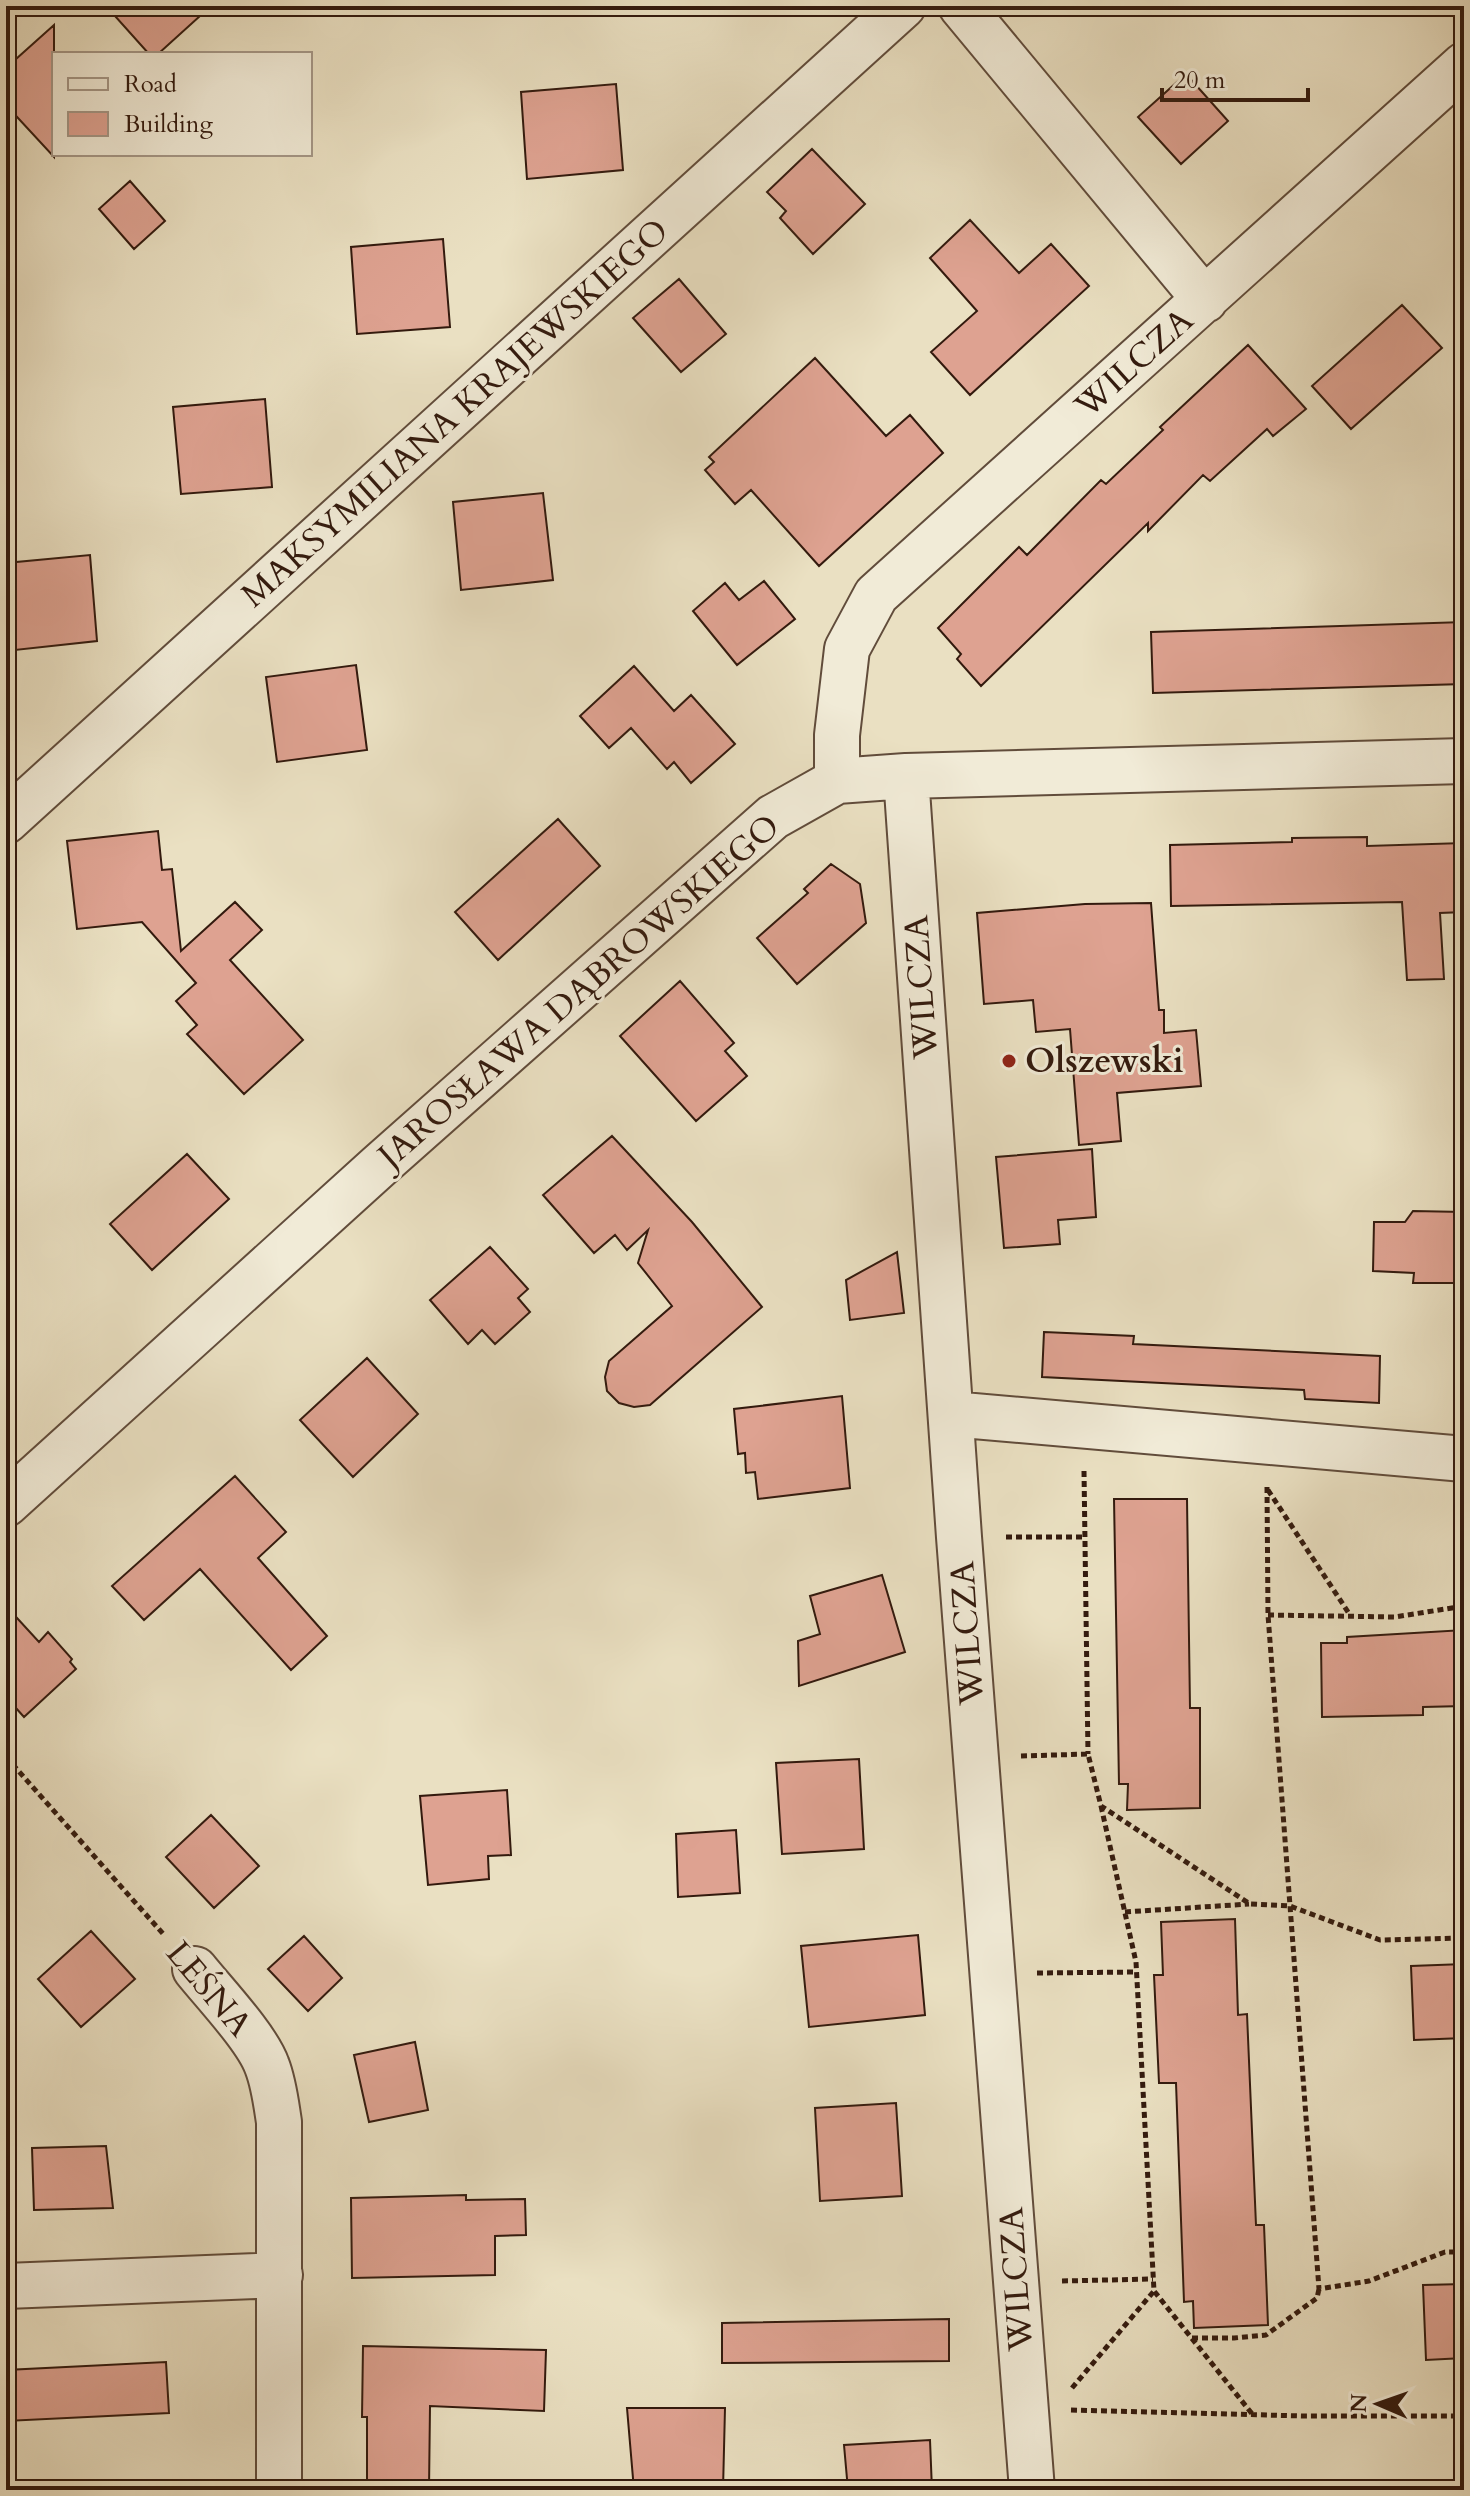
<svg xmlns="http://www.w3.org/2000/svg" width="1470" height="2496" font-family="Cardo,serif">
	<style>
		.building { fill: #dea291; stroke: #331a0e; stroke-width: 2 }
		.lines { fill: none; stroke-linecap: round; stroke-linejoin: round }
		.minor-casing { stroke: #614c3b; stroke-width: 48 }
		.path { stroke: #331a0e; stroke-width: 5; stroke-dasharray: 6 4; stroke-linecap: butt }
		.minor { stroke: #f1ebd7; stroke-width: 44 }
		.poi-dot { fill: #8f2418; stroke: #f1ebd7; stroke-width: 3 }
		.labels { text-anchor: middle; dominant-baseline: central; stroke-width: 6; stroke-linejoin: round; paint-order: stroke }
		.street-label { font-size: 34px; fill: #331a0e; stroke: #f1ebd7 }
		.poi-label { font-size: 34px; font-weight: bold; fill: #331a0e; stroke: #f1ebd7; text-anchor: start }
	</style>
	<rect width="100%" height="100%" fill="#eae0c2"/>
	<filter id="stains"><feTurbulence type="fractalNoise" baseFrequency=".0025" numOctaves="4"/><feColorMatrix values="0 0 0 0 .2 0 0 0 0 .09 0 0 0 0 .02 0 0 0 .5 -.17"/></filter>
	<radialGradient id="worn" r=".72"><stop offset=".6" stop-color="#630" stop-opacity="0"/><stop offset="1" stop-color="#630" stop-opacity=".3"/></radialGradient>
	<!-- building -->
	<path class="building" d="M106,6H211L158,54H149Z
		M54,25V157L6,105V68Z
		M1186,74L1228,121L1181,164L1138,117Z
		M616,84L623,170L527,179L521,92Z
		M812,149L865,204L813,254L780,218L786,211L767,192Z
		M130,181L165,221L134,249L99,209Z
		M970,220L1019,273L1051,244L1089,286L970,395L931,352L977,311L930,258Z
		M443,239L450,327L357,334L351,247Z
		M679,279L726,334L681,372L633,318Z
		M1402,305L1442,348L1351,429L1312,386Z
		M1248,345L1306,409L1273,436L1267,429L1210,481L1203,475L1148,531V523L981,686L957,659L961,654L938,628L1019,547L1027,555L1101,480L1106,484L1163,430L1160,427Z
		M815,358L886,436L910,415L943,453L819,566L751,490L735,504L705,470L714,462L709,457Z
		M265,399L272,487L181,494L173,407Z
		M543,493L553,580L461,590L453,502Z
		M90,555L97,641L6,651V563Z
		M764,581L795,619L737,665L693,611L725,583L739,600Z
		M1464,622V684L1153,693L1151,632Z
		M356,665L367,750L277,762L266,677Z
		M634,666L674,711L691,695L735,744L691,783L674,762L667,769L631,728L609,748L580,716Z
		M558,819L600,866L498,960L455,912Z
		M158,831L162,870L172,869L181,951L235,902L262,930L230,960L303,1040L244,1094L187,1034L197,1025L176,1001L196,983L142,922L77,929L67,841Z
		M1367,837V846L1464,843V912L1440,913L1444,979L1407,980L1402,902L1171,906L1170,845L1292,842V838Z
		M831,864L860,884L866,923L797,984L757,938L808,893L804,889Z
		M1151,903L1159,1010H1164V1033L1196,1030L1201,1086L1117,1093L1121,1141L1079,1145L1070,1029L1036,1032L1033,1000L984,1004L977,913L1085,904Z
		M680,981L734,1043L725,1051L747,1076L696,1121L620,1036Z
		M612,1136L692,1222L762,1307L650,1405L634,1407L619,1403L607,1391L605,1377L609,1361L672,1306L638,1263L648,1230L627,1250L615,1235L594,1253L543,1195Z
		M1092,1149L1096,1217L1058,1220L1060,1244L1004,1248L996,1157Z
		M187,1154L229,1199L152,1270L110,1224Z
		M1413,1211L1464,1212V1283H1413L1414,1273L1373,1271L1374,1222H1405Z
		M490,1247L528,1289L518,1298L530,1312L495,1344L482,1330L468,1344L430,1300Z
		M897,1252L904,1313L850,1320L846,1280Z
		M1044,1332L1134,1336L1133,1344L1380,1356L1379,1403L1305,1399L1304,1390L1042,1377Z
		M367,1358L418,1414L353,1477L300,1420Z
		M842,1396L850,1488L758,1499L755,1472L746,1473L745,1453L738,1454L734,1409Z
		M235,1476L286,1532L258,1558L327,1636L291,1670L200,1569L144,1620L112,1586Z
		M1114,1499H1187L1190,1708H1200V1808L1127,1810L1128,1784H1119Z
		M882,1575L905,1652L799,1686L798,1641L820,1634L810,1596Z
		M6,1606L39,1642L48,1632L72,1659L70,1662L76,1669L24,1717L6,1697Z
		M1464,1630V1706L1423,1707V1715L1322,1717L1321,1643H1347V1637Z
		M859,1759L864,1849L782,1854L776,1763Z
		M507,1790L511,1855L488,1856L489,1879L428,1885L420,1796Z
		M211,1815L259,1866L214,1908L166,1857Z
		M736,1830L740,1893L678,1897L676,1834Z
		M1235,1919L1238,2015L1247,2014L1256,2225H1264L1268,2325L1194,2328L1193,2301L1184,2302L1176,2083H1159L1154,1975H1163L1161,1922Z
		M91,1931L135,1979L81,2027L38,1979Z
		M918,1935L925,2015L809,2027L801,1946Z
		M304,1936L342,1978L308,2011L268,1969Z
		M1464,1964V2038L1414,2040L1411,1966Z
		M415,2042L428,2110L369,2122L354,2055Z
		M896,2103L902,2196L820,2201L815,2108Z
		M106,2146L113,2208L34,2210L32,2148Z
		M466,2195V2200L525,2199L526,2235L495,2236V2275L352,2278L351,2198Z
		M1464,2284V2358L1426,2360L1423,2285Z
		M949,2319V2361L722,2363V2323Z
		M363,2346L546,2350L544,2411L430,2406L429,2490H367V2417H362Z
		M166,2362L169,2413L6,2421V2370Z
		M627,2408H725L723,2490H634Z
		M930,2440L932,2490H848L844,2445Z"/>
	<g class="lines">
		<defs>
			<path id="minor" d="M961,6L1205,300
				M906,776L959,1537L1032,2490
				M837,781V735L847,649L876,595L1464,65
				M6,821L903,6
				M951,1414L1464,1459
				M6,1504L379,1166L773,817L837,781L906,776L1464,761
				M195,1969C215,1994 257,2038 267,2066C274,2084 276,2103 279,2122V2490
				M6,2286L280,2275"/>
		</defs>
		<!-- minor casing -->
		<use href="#minor" class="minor-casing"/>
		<!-- path -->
		<path class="path" d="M1084,1471L1088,1754
			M1267,1487L1268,1615L1319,2289L1369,2281L1445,2252H1464
			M1268,1490L1350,1615
			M1006,1537H1085
			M1268,1615L1395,1617L1464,1606
			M1021,1756L1088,1754L1101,1806L1250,1904L1290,1906L1380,1940L1464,1938
			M6,1757L165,1936
			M1101,1806L1136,1962L1154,2291L1253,2415
			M1125,1912L1249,1904
			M1037,1973L1136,1972
			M1062,2281L1153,2279
			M1192,2338H1234L1266,2335L1317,2298L1319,2289
			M1072,2388L1154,2291
			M1071,2410L1305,2416H1464"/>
		<!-- minor -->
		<use href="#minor" class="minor"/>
	</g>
	<!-- markers -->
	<circle class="poi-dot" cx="1009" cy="1061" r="8"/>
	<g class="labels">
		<!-- street labels -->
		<g class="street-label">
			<text transform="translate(1134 363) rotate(-42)">WILCZA</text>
			<text transform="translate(455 413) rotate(-42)">MAKSYMILIANA KRAJEWSKIEGO</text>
			<text transform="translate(921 987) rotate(-94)">WILCZA</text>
			<text transform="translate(579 991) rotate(-41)">JAROSŁAWA DĄBROWSKIEGO</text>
			<text transform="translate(967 1633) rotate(-94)">WILCZA</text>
			<text transform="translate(209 1989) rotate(50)">LEŚNA</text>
			<text transform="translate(1016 2279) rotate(-94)">WILCZA</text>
		</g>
		<!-- poi labels -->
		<g class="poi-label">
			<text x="1025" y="1061">Olszewski</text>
		</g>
	</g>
	<!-- margin -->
	<rect width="1470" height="2496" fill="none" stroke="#eae0c2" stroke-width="32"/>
	<rect x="8" y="8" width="1454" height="2480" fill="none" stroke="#331a0e" stroke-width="4"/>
	<rect x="16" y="16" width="1438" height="2464" fill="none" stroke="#331a0e" stroke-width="2"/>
	<!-- legend -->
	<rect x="52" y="52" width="260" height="104" fill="#f1ebd7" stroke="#a59787" stroke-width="2"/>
	<rect x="68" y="78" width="40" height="12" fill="#f1ebd7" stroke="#a59787" stroke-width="2"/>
	<text x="124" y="92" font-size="24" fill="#331a0e">Road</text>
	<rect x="68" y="112" width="40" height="24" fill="#dea291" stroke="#a59787" stroke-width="2"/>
	<text x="124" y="132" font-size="24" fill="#331a0e">Building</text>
	<!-- north arrow -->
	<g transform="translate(1378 2404) rotate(272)" stroke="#f1ebd7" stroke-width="6" paint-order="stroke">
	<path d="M0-6L14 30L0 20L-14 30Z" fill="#331a0e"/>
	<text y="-12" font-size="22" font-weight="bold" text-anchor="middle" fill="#331a0e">N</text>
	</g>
	<!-- scale -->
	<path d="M1162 88v12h146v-12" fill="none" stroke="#331a0e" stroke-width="4"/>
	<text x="1174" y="88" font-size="24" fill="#331a0e" stroke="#f1ebd7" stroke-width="6" paint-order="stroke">20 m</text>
	<rect width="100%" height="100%" filter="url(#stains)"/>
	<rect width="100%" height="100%" fill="url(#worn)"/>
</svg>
